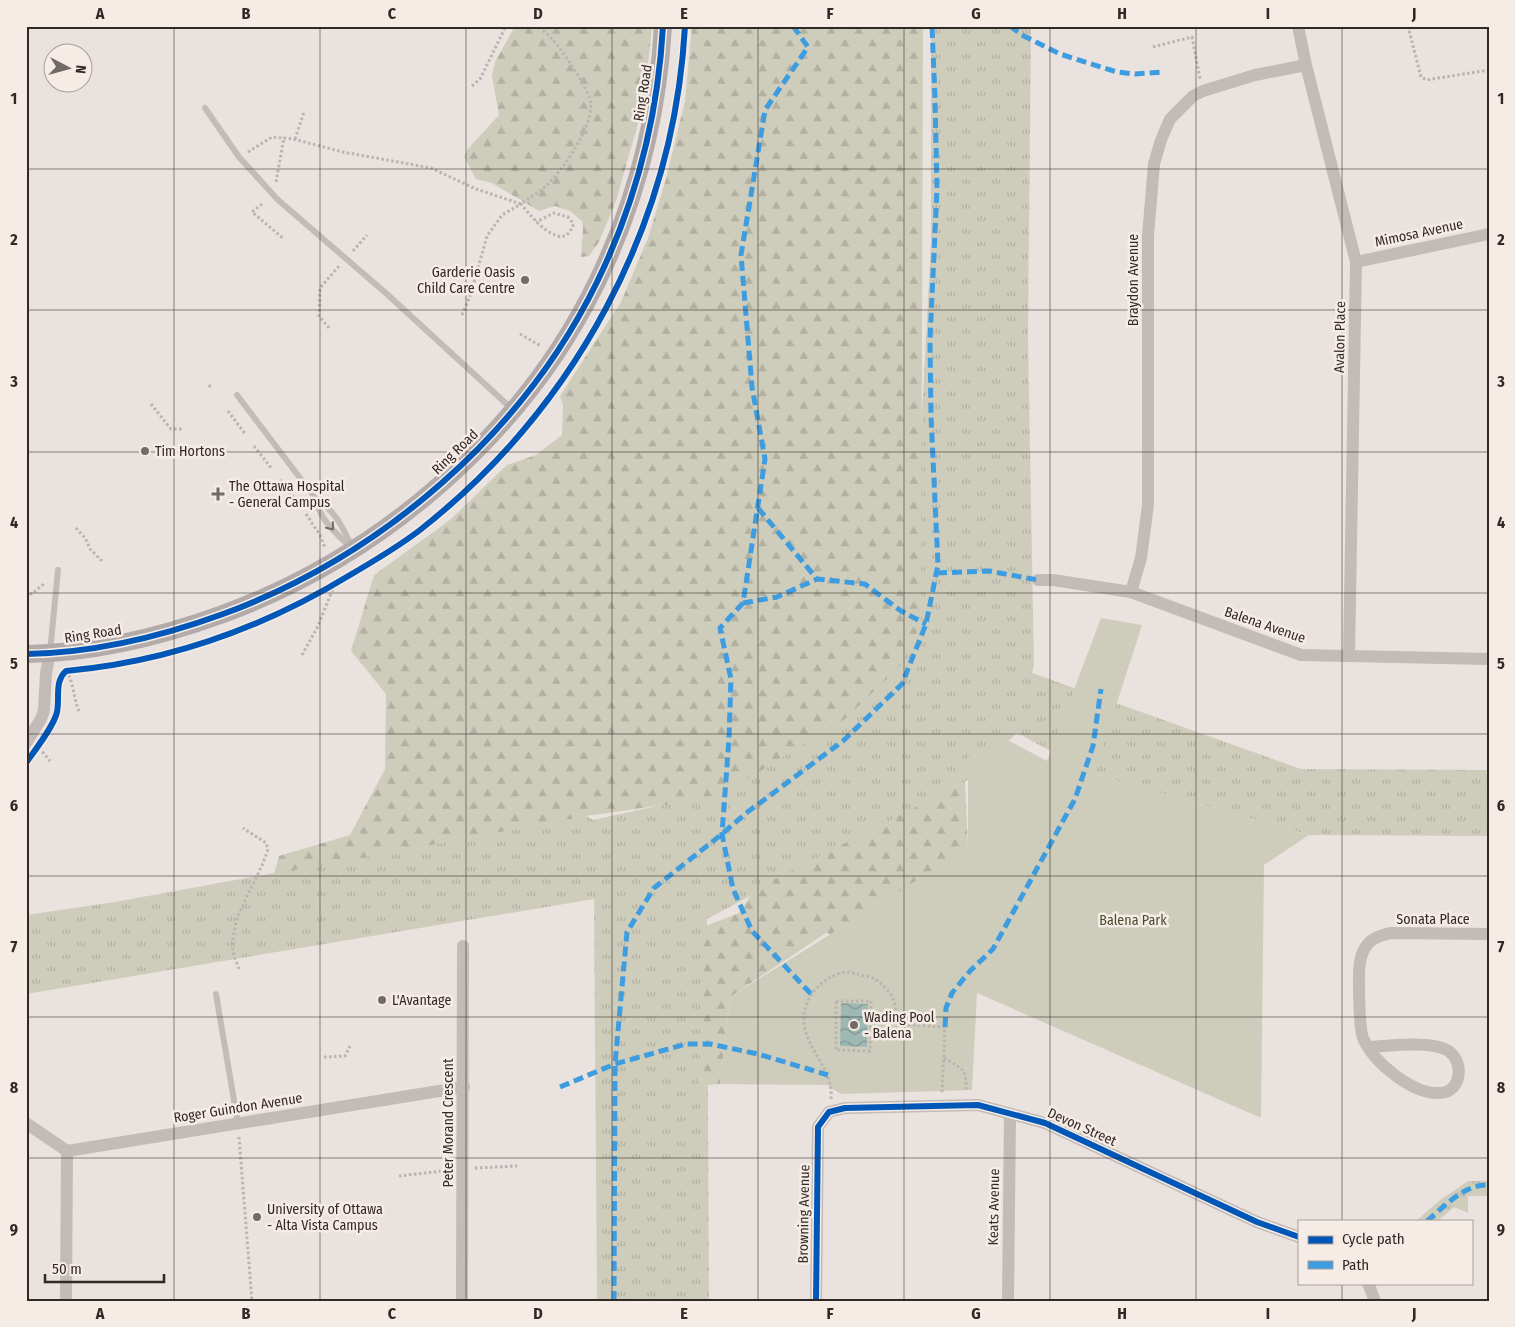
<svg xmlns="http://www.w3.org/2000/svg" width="1515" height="1327" font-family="'Fira Sans Condensed',sans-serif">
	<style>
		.grass { fill: url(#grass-tufts) }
		.forest { fill: url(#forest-firs) }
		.park { fill: #cecdbb }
		.water { fill: url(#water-waves) }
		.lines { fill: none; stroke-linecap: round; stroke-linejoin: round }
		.path { stroke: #bbb3b1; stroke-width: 3; stroke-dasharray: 2.5 2.5; stroke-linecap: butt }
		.lane { stroke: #c2bbb8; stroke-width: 6 }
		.street { stroke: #c2bbb8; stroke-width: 12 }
		.secondary { stroke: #b3aba9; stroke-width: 18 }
		.quiet { stroke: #3e9ce0; stroke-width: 5; stroke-dasharray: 10 5; stroke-linecap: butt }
		.cycleway-casing { stroke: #f6ece6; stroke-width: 9 }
		.cycleway { stroke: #0057b8; stroke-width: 6 }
		.oneway { stroke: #736b68 }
		.grid { fill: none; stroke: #322927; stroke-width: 1; stroke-opacity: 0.55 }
		.poi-dot { fill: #726a67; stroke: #f6ece6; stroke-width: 2 }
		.labels { text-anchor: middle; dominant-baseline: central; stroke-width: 5; stroke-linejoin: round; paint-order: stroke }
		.street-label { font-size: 14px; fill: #322927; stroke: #f6ece6 }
		.poi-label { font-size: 14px; fill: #322927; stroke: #f6ece6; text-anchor: start }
		.park-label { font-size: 14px; fill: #484d2e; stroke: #f6ece6 }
		.neatline { fill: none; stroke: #322927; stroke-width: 2 }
		.grid-label { font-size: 16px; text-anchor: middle; font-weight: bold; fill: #322927 }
	</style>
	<defs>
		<pattern id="grass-tufts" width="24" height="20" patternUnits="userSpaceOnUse" patternTransform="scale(1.25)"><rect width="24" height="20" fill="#cecdbb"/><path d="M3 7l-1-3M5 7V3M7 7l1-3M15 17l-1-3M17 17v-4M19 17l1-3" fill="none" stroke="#b1b0a1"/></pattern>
		<pattern id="forest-firs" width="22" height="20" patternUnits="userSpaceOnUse" patternTransform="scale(1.25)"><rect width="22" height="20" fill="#cecdbb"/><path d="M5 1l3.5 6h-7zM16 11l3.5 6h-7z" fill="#b1b0a1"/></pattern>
		<pattern id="water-waves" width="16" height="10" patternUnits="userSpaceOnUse" patternTransform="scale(1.25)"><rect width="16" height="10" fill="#9eb9b3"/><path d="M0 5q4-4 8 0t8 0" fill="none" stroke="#819692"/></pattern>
	</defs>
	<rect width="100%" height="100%" fill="#eae2df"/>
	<!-- grass -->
	<path class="grass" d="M931,26H1031L1028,337L1034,665L1032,673L1301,769L1489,770V836L1309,835L1094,774L1017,733L965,782L707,919L709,1301H597L594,899L26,994V915L115,902L587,816L593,820L707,795L910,643L931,242Z
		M1468,1181H1489V1196H1468V1213L1454,1207L1438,1221H1416L1440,1200Z"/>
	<!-- forest -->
	<path class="forest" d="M515,26H652L644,102L616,201L599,242L589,256L581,257L583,228L582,221L570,211L555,206L539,211L492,183L476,179L464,157L467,150L499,115L492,76L495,62Z
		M692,26H923L921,624L902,664L845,719L718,797L587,816L274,874L279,856L350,835L385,769L386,694L351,651L374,575L450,520L507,465L536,455L562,435L563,405L560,396L621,302L648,238L666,179L685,101Z
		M965,782L968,848L913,952L826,933L730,997L720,1084L699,1086L703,927L739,913L755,889Z"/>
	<!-- park -->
	<path class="park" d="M1101,618L1142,625L1094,774L1309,835L1264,865L1261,1118L977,993L972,1090L841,1094L827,1085L720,1084L730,997L968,848V757L1000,736L1047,761Z"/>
	<!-- water -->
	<path class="water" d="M841,1003L868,1004L867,1047L840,1046Z"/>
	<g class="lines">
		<!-- path -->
		<path class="path" d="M1408,26L1421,77L1427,80L1432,79L1489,70
			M1408,28L1418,26
			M1153,47L1192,37L1200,79
			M472,86L480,79L506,26
			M295,139L304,112
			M248,152L272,137L293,139L343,152L431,168L476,189L521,204C529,198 538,193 546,186C564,168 591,130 591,104C590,90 562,50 552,39C548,34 542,30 537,26
			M276,182L284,137
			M262,204L252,212L284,239
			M353,251L367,235
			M462,315L470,296L487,236L502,215L521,204C532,217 544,233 561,237L567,235L573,227V223L568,217L554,213L536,222
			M329,328L319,316L320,288L339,266
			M520,334L541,346
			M209,385L212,389
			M151,404L171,429H182
			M228,411L246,435
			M254,446L272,469
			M280,480L298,503
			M306,514L320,535L325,548
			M76,528L85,538L90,549L102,561
			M26,598L44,584
			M302,655L318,626L337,578
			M66,671C74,681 73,698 79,711
			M39,748L50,761
			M239,969C237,963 234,957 233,951C230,914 258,883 268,849L266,843L243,828
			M836,1001H871L870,1051L836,1050Z
			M871,1021L898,1020
			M324,1057L345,1056L350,1046
			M944,1058C963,1069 967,1069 966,1092
			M831,1099C834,1069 805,1049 804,1021C802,998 824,975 846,972C851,972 856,974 861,975C865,976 871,977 875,979C881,983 891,992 893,999C897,1007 895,1016 900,1024L945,1027L942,1093
			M239,1137L252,1301
			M475,1168L517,1166
			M399,1176L451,1170"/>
		<!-- lane -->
		<path class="lane" d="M205,108L239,157L277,199L388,295L512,409
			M237,395L316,499C335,510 343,528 352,547
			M316,499C319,519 336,533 349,546
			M50,652L58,570
			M216,994L238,1124"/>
		<!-- street -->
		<path class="street" d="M1298,26L1306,65L1356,262L1349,656
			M1356,262L1489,234
			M1038,580H1053L1131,592L1301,655L1489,659
			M1131,592L1141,558L1148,505V236L1154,164L1161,140L1170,119L1193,96L1203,91L1255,75L1306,65
			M26,743L41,719L44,710L46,673L50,653
			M1369,1047C1391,1046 1424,1041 1445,1049C1465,1058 1463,1092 1440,1093C1413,1095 1373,1062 1363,1038C1359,1028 1358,974 1360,962C1361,956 1363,950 1367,945C1373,937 1381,936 1390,933L1489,934
			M26,1123L67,1151L464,1087
			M1368,1283L1375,1301
			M66,1301L67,1151
			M462,1301L463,946
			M816,1301L818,1127L829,1112L845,1108L978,1105L1045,1123L1257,1222L1299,1237
			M1008,1301L1010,1114"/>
		<!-- secondary -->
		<path class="secondary" d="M26,654C93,653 160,637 223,614C381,556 523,434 597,282C636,202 658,115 663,26"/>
		<!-- quiet -->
		<path class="quiet" d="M793,26L808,47L765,110L741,255L752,387L765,459L743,603L720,628L731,679L729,738L722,834L733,889L752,931L812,995
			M1010,26L1022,35L1060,54L1117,72L1135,74L1162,72
			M758,508L817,579L865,584L901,611L926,624
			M937,573L989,571L1038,580
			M743,603L777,597L817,579
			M945,1027L946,1008L952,993L970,971L993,949L1075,799L1093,746L1101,689
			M560,1087L615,1064L686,1044H710L758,1054L828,1075
			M1427,1221C1445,1206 1464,1184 1489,1185
			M614,1301L615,1064L627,932L654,888L722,834L745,814L843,741L902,684L926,624L938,565L931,416L930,339L937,189L935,99L932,26"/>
		<defs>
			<path id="cycleway" d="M26,654C93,653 160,637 223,614C381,556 523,434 597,282C636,202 658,115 663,26
				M26,763C35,750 54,726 57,712C60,698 54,682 66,671C167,662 263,628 350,575C374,561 398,547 420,530C576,407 674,225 685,26
				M816,1301L818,1127L829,1112L845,1108L978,1105L1045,1123L1257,1222L1299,1237"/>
		</defs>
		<!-- cycleway casing -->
		<use href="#cycleway" class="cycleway-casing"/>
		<!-- cycleway -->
		<use href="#cycleway" class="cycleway"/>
	</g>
	<!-- one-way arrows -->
	<defs><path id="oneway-chevron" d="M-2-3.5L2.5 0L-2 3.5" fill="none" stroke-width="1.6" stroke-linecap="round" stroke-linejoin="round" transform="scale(1.25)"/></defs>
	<use class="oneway" href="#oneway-chevron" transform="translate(331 527) rotate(51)"/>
	<!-- grid -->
	<path class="grid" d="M174,26V1301M320,26V1301M466,26V1301M612,26V1301M758,26V1301M904,26V1301M1050,26V1301M1196,26V1301M1342,26V1221M26,169H1489M26,310H1489M26,452H1489M26,593H1489M26,734H1489M26,876H1489M26,1017H1489M26,1158H1489M1342,1283V1301"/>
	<!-- markers -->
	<g class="poi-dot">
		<circle cx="525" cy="280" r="5"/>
		<circle cx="145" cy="451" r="5"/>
		<path d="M215.5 486.5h5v5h5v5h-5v5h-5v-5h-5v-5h5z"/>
		<circle cx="382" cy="1000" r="5"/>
		<circle cx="854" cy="1025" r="5"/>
		<circle cx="257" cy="1217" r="5"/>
	</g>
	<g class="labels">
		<!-- street labels -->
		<g class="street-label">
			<text transform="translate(643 93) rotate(-81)">Ring Road</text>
			<text transform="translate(1419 233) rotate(-12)">Mimosa Avenue</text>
			<text transform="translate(1133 280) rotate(-90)">Braydon Avenue</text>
			<text transform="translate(1340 337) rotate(-89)">Avalon Place</text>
			<text transform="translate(455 452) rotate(-44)">Ring Road</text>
			<text transform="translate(1265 625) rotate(19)">Balena Avenue</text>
			<text transform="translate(93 634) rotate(-9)">Ring Road</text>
			<text x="1433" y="919">Sonata Place</text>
			<text transform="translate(238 1108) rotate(-9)">Roger Guindon Avenue</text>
			<text transform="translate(448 1123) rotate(-90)">Peter Morand Crescent</text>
			<text transform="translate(1082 1127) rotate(24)">Devon Street</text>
			<text transform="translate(994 1207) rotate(-89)">Keats Avenue</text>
			<text transform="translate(804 1214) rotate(-89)">Browning Avenue</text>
		</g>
		<!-- poi labels -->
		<g class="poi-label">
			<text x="515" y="272" text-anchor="end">Garderie Oasis<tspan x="515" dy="16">Child Care Centre</tspan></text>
			<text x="155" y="451">Tim Hortons</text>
			<text x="229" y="486">The Ottawa Hospital<tspan x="229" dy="16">- General Campus</tspan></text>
			<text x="392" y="1000">L'Avantage</text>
			<text x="864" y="1017">Wading Pool<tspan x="864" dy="16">- Balena</tspan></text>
			<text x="267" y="1209">University of Ottawa<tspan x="267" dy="16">- Alta Vista Campus</tspan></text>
		</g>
		<!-- park labels -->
		<g class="park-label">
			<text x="1133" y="920">Balena Park</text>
		</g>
	</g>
	<!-- border -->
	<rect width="1515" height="1327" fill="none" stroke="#f6ece6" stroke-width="55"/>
	<!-- legend -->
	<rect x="1298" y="1220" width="175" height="65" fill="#f6ece6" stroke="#a89e9a"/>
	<rect x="1308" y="1236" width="25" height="8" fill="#0057b8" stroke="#a89e9a"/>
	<text x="1342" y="1244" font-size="15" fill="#322927">Cycle path</text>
	<rect x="1308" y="1261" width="25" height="8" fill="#3e9ce0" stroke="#a89e9a"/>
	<text x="1342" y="1270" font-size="15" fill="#322927">Path</text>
	<!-- north arrow -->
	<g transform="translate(68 68) rotate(96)"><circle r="24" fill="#f6ece6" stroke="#a89e9a"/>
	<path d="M0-4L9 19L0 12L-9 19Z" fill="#726a67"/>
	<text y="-8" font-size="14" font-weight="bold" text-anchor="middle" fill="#322927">N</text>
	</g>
	<!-- scale -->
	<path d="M45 1274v8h119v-8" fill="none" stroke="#322927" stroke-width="2.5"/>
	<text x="52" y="1274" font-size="15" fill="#322927" stroke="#f6ece6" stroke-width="4" paint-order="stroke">50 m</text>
	<rect x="28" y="28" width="1460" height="1272" class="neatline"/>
	<g class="grid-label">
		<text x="100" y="19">A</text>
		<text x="246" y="19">B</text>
		<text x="392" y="19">C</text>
		<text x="538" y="19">D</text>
		<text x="684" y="19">E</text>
		<text x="830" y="19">F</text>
		<text x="976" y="19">G</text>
		<text x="1122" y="19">H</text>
		<text x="1268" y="19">I</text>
		<text x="1414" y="19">J</text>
		<text x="14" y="104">1</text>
		<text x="1501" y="104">1</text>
		<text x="14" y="245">2</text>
		<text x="1501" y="245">2</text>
		<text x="14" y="387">3</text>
		<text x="1501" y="387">3</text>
		<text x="14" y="528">4</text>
		<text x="1501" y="528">4</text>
		<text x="14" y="669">5</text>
		<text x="1501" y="669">5</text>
		<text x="14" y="811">6</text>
		<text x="1501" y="811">6</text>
		<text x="14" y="952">7</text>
		<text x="1501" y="952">7</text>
		<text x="14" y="1093">8</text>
		<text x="1501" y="1093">8</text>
		<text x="14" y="1235">9</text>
		<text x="1501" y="1235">9</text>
		<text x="100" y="1319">A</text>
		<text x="246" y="1319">B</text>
		<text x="392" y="1319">C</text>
		<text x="538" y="1319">D</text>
		<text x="684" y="1319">E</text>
		<text x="830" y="1319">F</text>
		<text x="976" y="1319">G</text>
		<text x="1122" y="1319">H</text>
		<text x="1268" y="1319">I</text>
		<text x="1414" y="1319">J</text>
	</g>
</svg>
